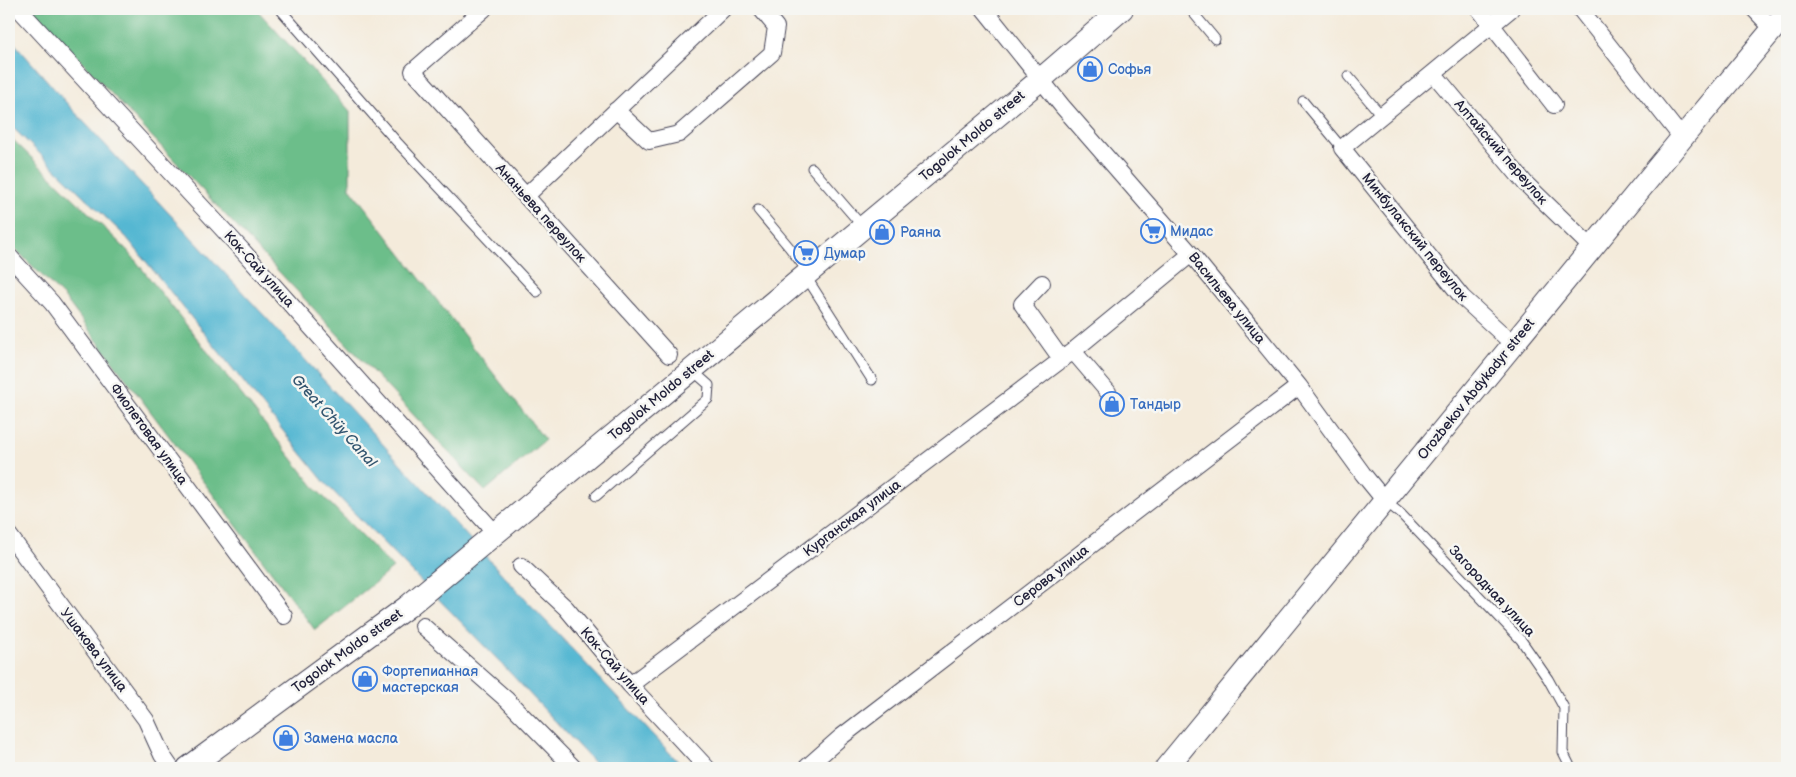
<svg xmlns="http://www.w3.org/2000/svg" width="1796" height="777" font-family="'Balsamiq Sans',sans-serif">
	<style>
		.forest { fill: #6cbe8a; stroke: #477062 }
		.water { fill: #54b7d2; stroke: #3b6c86 }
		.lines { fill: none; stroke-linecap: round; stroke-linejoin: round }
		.lane-casing { stroke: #424053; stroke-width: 11 }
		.street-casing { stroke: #424053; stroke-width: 18 }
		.secondary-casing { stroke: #424053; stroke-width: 24 }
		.lane { stroke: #fff; stroke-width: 9 }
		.street { stroke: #fff; stroke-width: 16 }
		.secondary { stroke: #fff; stroke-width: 22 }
		.labels { text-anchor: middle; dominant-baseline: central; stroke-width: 5; stroke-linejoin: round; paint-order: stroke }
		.shop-label { font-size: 14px; fill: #366cbe; stroke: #f6f6f2; text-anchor: start }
		.street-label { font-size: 14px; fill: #22223b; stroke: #f6f6f2 }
		.water-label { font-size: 15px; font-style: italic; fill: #345670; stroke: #f6f6f2 }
	</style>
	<rect width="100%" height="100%" fill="#f6f6f2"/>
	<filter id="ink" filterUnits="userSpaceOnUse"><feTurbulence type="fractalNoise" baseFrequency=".02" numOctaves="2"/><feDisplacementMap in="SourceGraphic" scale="10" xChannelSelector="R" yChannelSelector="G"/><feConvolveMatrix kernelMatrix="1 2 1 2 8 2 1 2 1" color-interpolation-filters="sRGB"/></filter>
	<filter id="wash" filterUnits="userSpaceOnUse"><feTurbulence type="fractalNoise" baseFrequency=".0096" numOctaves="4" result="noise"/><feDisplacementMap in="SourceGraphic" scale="20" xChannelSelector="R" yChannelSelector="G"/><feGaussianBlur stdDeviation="1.12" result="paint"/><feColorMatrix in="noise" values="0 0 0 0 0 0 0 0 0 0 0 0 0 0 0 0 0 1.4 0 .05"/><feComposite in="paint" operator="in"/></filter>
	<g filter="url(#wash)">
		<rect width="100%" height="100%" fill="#f4ebdb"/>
		<!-- forest -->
		<path class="forest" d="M32,9H256L350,111V188L545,440L485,491Z
			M9,136L128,251L316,489L393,568L315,630L65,298L9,243Z"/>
		<!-- water -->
		<path class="water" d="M9,37L71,108L286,339L526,600L684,768H599L499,661L326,484L127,238L9,124Z"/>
	</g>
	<g filter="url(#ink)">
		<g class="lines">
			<defs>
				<path id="lane" d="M280,9L397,142L537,292
					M1190,9L1215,39
					M1348,76L1382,116
					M1303,101L1342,148
					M812,168L863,227
					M758,210L789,247L808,272
					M805,275L872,380
					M596,496L708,399L709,385L692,370
					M1385,501L1401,514L1521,640L1548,679L1564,708L1563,752L1571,768"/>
				<path id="street" d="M19,9L241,249L495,533
					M484,9L413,71L669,355
					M984,9L1062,106L1191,254L1299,386L1363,474L1385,501
					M1479,9L1554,105
					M1511,9L1342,148L1462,297L1513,344
					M1580,9L1682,138
					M1754,9L1773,29
					M1434,74L1525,183L1592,248
					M616,110L649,141L679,134L772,53L776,27L761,9
					M526,196L723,9
					M9,256L52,303L284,616
					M1042,283L1022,304L1062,360
					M1073,351L1191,254
					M9,535L146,720L162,755L171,768
					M521,566L566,608L630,685L707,768
					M423,626L507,700L574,768
					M630,685L1073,351L1108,392
					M806,768L841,737L1299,386"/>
				<path id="secondary" d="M188,768L407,607L1040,80L1122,9
					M1166,768L1682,138L1787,12"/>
			</defs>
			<!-- lane casing -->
			<use href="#lane" class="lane-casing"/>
			<!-- street casing -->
			<use href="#street" class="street-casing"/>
			<!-- secondary casing -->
			<use href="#secondary" class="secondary-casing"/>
			<!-- lane -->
			<use href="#lane" class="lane"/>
			<!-- street -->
			<use href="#street" class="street"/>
			<!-- secondary -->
			<use href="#secondary" class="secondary"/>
		</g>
	</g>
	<!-- icons -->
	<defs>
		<symbol id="shop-ring" viewBox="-11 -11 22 22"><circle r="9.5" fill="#f6f6f2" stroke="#3f7fe0" stroke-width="1.5"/><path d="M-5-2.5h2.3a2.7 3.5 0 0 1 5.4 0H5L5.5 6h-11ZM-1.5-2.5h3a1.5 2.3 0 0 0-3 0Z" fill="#3f7fe0"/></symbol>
		<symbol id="supermarket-ring" viewBox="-11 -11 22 22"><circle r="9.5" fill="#f6f6f2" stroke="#3f7fe0" stroke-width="1.5"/><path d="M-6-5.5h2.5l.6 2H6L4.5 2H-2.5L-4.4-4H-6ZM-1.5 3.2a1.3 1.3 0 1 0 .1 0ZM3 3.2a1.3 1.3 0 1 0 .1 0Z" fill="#3f7fe0"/></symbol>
	</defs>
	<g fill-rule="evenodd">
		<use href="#shop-ring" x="1076" y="55" width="28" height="28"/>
		<use href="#supermarket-ring" x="1139" y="217" width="28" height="28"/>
		<use href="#shop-ring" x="868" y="218" width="28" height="28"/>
		<use href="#supermarket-ring" x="792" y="239" width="28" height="28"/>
		<use href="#shop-ring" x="1098" y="390" width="28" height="28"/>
		<use href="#shop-ring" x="351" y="665" width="28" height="28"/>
		<use href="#shop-ring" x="272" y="724" width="28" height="28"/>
	</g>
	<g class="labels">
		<!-- shop labels -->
		<g class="shop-label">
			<text x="1108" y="69">Софья</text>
			<text x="1170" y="231">Мидас</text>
			<text x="900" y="232">Раяна</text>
			<text x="824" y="253">Думар</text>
			<text x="1130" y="404">Тандыр</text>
			<text x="382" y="671">Фортепианная<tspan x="382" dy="16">мастерская</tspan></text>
			<text x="304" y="738">Замена масла</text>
		</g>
		<!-- street labels -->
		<g class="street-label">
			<text transform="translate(972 136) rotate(-40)">Togolok Moldo street</text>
			<text transform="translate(1501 152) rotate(49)">Алтайский переулок</text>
			<text transform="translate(541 213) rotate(48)">Ананьева переулок</text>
			<text transform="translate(1415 237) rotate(51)">Минбулакский переулок</text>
			<text transform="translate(259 269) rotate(48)">Кок-Сай улица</text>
			<text transform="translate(1227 298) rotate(51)">Васильева улица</text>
			<text transform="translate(1476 389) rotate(-51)">Orozbekov Abdykadyr street</text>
			<text transform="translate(661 395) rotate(-40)">Togolok Moldo street</text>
			<text transform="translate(149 434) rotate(54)">Фиолетовая улица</text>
			<text transform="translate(852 518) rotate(-37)">Курганская улица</text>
			<text transform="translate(1051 576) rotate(-38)">Серова улица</text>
			<text transform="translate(1492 591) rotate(47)">Загородная улица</text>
			<text transform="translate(94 650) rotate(53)">Ушакова улица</text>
			<text transform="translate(347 651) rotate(-36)">Togolok Moldo street</text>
			<text transform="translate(615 666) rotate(49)">Кок-Сай улица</text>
		</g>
		<!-- water labels -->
		<g class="water-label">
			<text transform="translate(334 421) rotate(48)">Great Chüy Canal</text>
		</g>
	</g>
	<!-- margin -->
	<rect width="1796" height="777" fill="none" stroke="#f6f6f2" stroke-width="30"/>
</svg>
